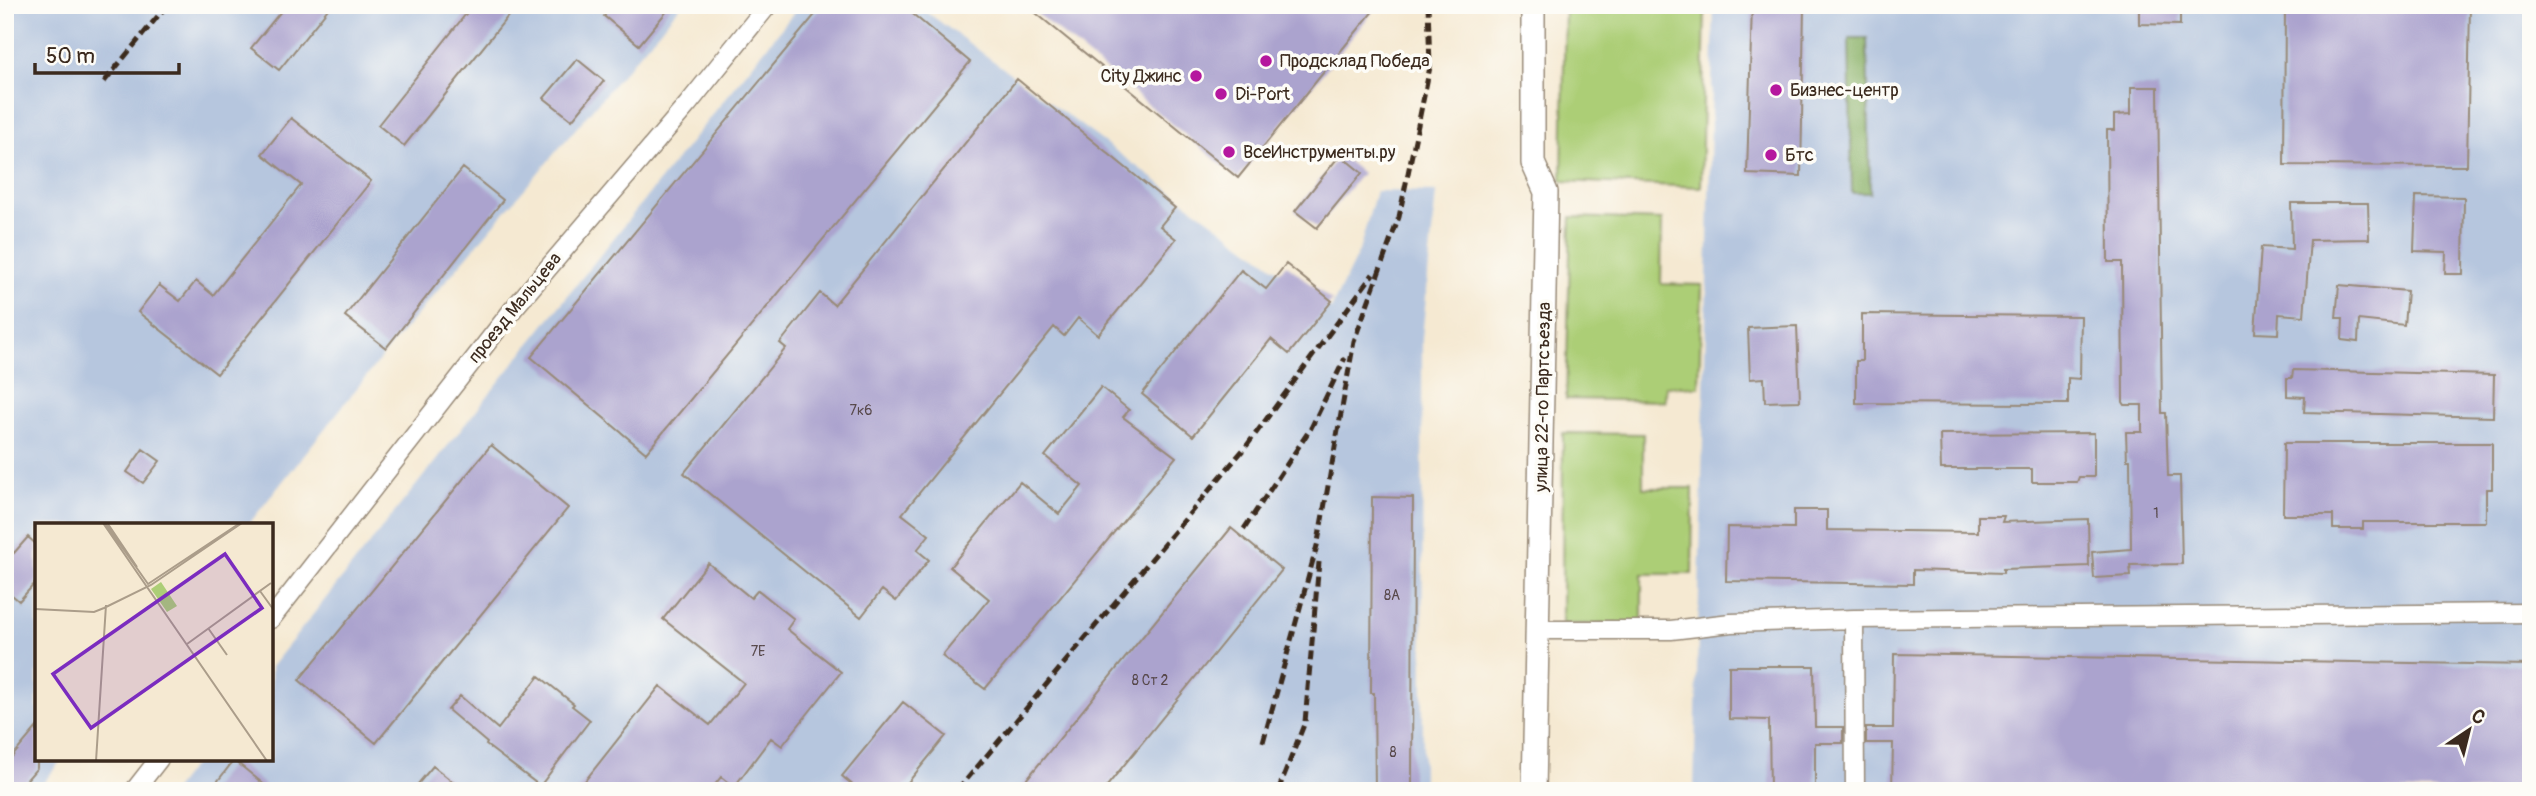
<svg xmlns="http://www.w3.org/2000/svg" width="2536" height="796" font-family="Pangolin,sans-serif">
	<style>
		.industrial { fill: #b6c6de }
		.green { fill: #acce76; stroke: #747c4a; stroke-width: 2 }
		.forest { fill: #89b167; stroke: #626e42; stroke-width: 2 }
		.building { fill: #aba3ce }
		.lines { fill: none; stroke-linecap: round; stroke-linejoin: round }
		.minor-casing { stroke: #988a78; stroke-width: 21 }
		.tertiary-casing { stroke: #988a78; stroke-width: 26 }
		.minor { stroke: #fff; stroke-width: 18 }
		.tertiary { stroke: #fff; stroke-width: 23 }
		.rail { stroke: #3b2a1e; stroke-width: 5; stroke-dasharray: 10 5; stroke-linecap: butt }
		.poi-dot { fill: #b5179e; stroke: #fdfcf7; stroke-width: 2.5 }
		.labels { text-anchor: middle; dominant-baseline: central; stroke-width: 7; stroke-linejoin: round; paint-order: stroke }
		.number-label { font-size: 14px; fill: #57484a }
		.poi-label { font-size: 18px; fill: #3b2a1e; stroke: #fdfcf7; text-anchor: start }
		.street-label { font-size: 18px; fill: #3b2a1e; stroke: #fdfcf7 }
		.inset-road { fill: none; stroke: #ab9d8a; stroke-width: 2 }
		.view { fill: #7b2cbf; fill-opacity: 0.15; stroke: #7b2cbf; stroke-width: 3.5 }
		.inset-edge { fill: none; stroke: #3b2a1e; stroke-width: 3.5 }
	</style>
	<rect width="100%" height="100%" fill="#fdfcf7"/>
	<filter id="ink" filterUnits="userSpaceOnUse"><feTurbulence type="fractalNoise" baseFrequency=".0143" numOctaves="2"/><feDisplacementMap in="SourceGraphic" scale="14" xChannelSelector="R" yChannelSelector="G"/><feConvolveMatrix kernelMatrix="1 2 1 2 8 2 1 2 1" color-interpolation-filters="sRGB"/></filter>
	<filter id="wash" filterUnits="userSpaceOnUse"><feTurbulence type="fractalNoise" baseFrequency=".00686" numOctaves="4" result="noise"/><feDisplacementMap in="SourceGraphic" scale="28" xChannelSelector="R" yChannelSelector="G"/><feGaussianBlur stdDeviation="1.57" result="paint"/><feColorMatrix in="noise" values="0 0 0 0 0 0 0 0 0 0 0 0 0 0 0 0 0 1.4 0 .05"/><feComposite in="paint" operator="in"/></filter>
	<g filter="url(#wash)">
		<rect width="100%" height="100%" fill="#f5e9d2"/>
		<!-- industrial -->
		<path class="industrial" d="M5,5H681L388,349L248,525H37V759H62L37,791H5Z
			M800,5H917L1331,309L1359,251L1376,191L1436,192L1422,338L1423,791H173L198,759H271V667Z
			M1714,5H2531V791H1694Z"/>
		<!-- green -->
		<path class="green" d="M1565,5H1705L1701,187L1562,181Z
			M1571,217L1662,220L1661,284L1702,285L1699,387L1666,386L1665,401L1566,399Z
			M1563,433L1643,434V488H1693L1692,574H1642V624H1562Z"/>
		<!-- forest -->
		<path class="forest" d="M1867,38L1870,193H1852L1849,38Z"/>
		<g id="blocks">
			<!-- building -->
			<path class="building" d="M286,5H331L279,70L251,48Z
				M473,5H517L404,146L378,125Z
				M613,5H672L639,45L604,16Z
				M823,5H902L970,62L646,453L531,357Z
				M1026,5H1378L1238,178Z
				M1752,5H1804L1801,176L1747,174Z
				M2139,5H2180V25L2139,24Z
				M2285,5H2470L2467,166L2284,165Z
				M577,59L604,81L572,120L544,98Z
				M1017,79L1175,208L1160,226L1176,239L1098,335L1078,318L1064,336L1054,327L902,514L929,535L917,550L929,560L896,601L882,590L861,617L684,473L786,348L780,343L820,293L834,305Z
				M2131,87H2158L2162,413H2166L2168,476H2180L2182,564L2130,565L2131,576L2094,578L2092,552L2131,549L2130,460H2127L2126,432H2142V405H2125L2123,402L2122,262H2108L2107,130H2114V115L2131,114Z
				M291,118L371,181L217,374L138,312L159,285L180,301L196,281L213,295L301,185L262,154Z
				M1340,155L1362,173L1317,228L1295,211Z
				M463,168L503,200L386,348L345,316Z
				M2416,196L2464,197L2463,274H2445L2446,252L2414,251Z
				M2291,203H2368L2369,239L2310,240L2304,316L2279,314L2278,334L2255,333L2261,247L2292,249Z
				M1286,264L1332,301L1289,354L1271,339L1193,436L1142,394L1241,270L1266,289Z
				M2339,285L2407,291L2404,325L2359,320L2358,342L2342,340L2343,318H2336Z
				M1862,314L2081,316L2080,379L2068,378V404L1856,403V361H1862Z
				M1797,326L1800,401L1765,402L1764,378L1750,379L1748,328Z
				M2293,370L2494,375L2493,417L2304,412L2305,397L2287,396V378H2292Z
				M1101,387L1129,410L1123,417L1176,457L985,689L942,656L989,599L950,567L1020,482L1059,514L1082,486L1045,456Z
				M2094,433V477H2079L2077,482H2032V469H1941L1940,434Z
				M2284,443H2492V489H2486V522H2363V529H2333V515H2283Z
				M491,445L568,508L376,743L299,680Z
				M143,449L160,461L143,483L127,472Z
				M1372,497L1413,498L1412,791H1375L1374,693H1371Z
				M1794,510H1827V530L1978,532V516H2004L2002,522L2088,519L2089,566L2003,569V573L1913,570V584L1726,581L1727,527L1794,528Z
				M1231,528L1282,570L1103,791H1017Z
				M28,537L37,545V581L19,601L5,589V545L14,553Z
				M708,563L751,598L758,590L794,619L787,629L841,672L782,746L771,738L734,787L721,777L710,791H577L660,686L710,725L744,683L663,619Z
				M1894,654L2531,665V791H1892L1893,743H1866V728H1893Z
				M1729,666H1814L1815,727H1843V743H1815V791H1770L1769,720L1729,719Z
				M539,676L574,704L572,706L590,720L540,786L486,745L487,743L448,710L460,696L498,729Z
				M903,702L946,736L901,791H860L842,776Z
				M37,727V768L17,791L5,781V765Z
				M234,760L272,791H210Z
				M433,766L464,791H412Z"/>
		</g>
	</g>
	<g filter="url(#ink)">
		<use href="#blocks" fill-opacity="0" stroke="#988a78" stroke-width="2"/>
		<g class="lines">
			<defs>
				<path id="minor" d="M271,619L514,308L688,104L768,5
					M1854,619L1855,791
					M1538,630H1671L1731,623L1854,619L2531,613
					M134,791L159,759"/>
				<path id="tertiary" d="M1533,5V163L1546,192L1534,791"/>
			</defs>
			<!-- minor casing -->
			<use href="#minor" class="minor-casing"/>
			<!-- tertiary casing -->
			<use href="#tertiary" class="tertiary-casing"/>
			<!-- minor -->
			<use href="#minor" class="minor"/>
			<!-- tertiary -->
			<use href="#tertiary" class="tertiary"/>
			<!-- rail -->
			<path class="rail" d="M104,82L167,5
				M1244,529L1311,428L1345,358
				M1263,742L1318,542L1354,341L1399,217L1430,67L1428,5
				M957,791L1248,444L1373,274
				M1278,791L1305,722L1319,562"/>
		</g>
	</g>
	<!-- markers -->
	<g class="poi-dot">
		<circle cx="1266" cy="61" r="7"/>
		<circle cx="1196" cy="76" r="7"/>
		<circle cx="1776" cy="90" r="7"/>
		<circle cx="1221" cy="94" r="7"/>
		<circle cx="1229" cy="152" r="7"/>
		<circle cx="1771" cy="155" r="7"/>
	</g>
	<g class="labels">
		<!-- number labels -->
		<g class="number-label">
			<text x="861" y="410">7к6</text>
			<text x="2156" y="513">1</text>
			<text x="1392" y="595">8А</text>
			<text x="758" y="651">7Е</text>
			<text x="1150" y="680">8 Ст 2</text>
			<text x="1393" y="752">8</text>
		</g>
		<!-- poi labels -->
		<g class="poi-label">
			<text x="1280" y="61">Продсклад Победа</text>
			<text x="1182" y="76" text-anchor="end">City Джинс</text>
			<text x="1790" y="90">Бизнес-центр</text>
			<text x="1235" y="94">Di-Port</text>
			<text x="1243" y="152">ВсеИнструменты.ру</text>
			<text x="1785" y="155">Бтс</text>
		</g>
		<!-- street labels -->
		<g class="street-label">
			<text transform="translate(515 308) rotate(-51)">проезд Мальцева</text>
			<text transform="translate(1543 397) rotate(-89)">улица 22-го Партсъезда</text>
		</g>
	</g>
	<!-- overview -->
	<g transform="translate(35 523)">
		<rect width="238" height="238" fill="#f5e9d2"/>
		<path d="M126,59L142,83L132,89L116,66Z" fill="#acce76"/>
		<path class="inset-road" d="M68,0L112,64M70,0L113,61L205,0M73,1L102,44M112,64L232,238M225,68L238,86M0,86L59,89L69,85L116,62L207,0M173,105L192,132M152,121L236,60M61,238L71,82"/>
		<path class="view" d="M190,31L227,85L56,205L18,151Z"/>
		<rect width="238" height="238" class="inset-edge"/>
	</g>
	<!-- margin -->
	<rect width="2536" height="796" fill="none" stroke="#fdfcf7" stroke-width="28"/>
	<!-- north arrow -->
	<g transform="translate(2469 730) rotate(35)" stroke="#fdfcf7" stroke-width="5" paint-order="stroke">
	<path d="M0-5L12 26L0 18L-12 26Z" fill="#3b2a1e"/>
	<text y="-10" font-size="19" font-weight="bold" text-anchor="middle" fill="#3b2a1e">С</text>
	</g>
	<!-- scale -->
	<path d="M35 63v10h144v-10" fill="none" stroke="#3b2a1e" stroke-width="3.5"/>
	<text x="46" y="63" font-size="21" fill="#3b2a1e" stroke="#fdfcf7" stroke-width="5" paint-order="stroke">50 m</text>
</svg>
